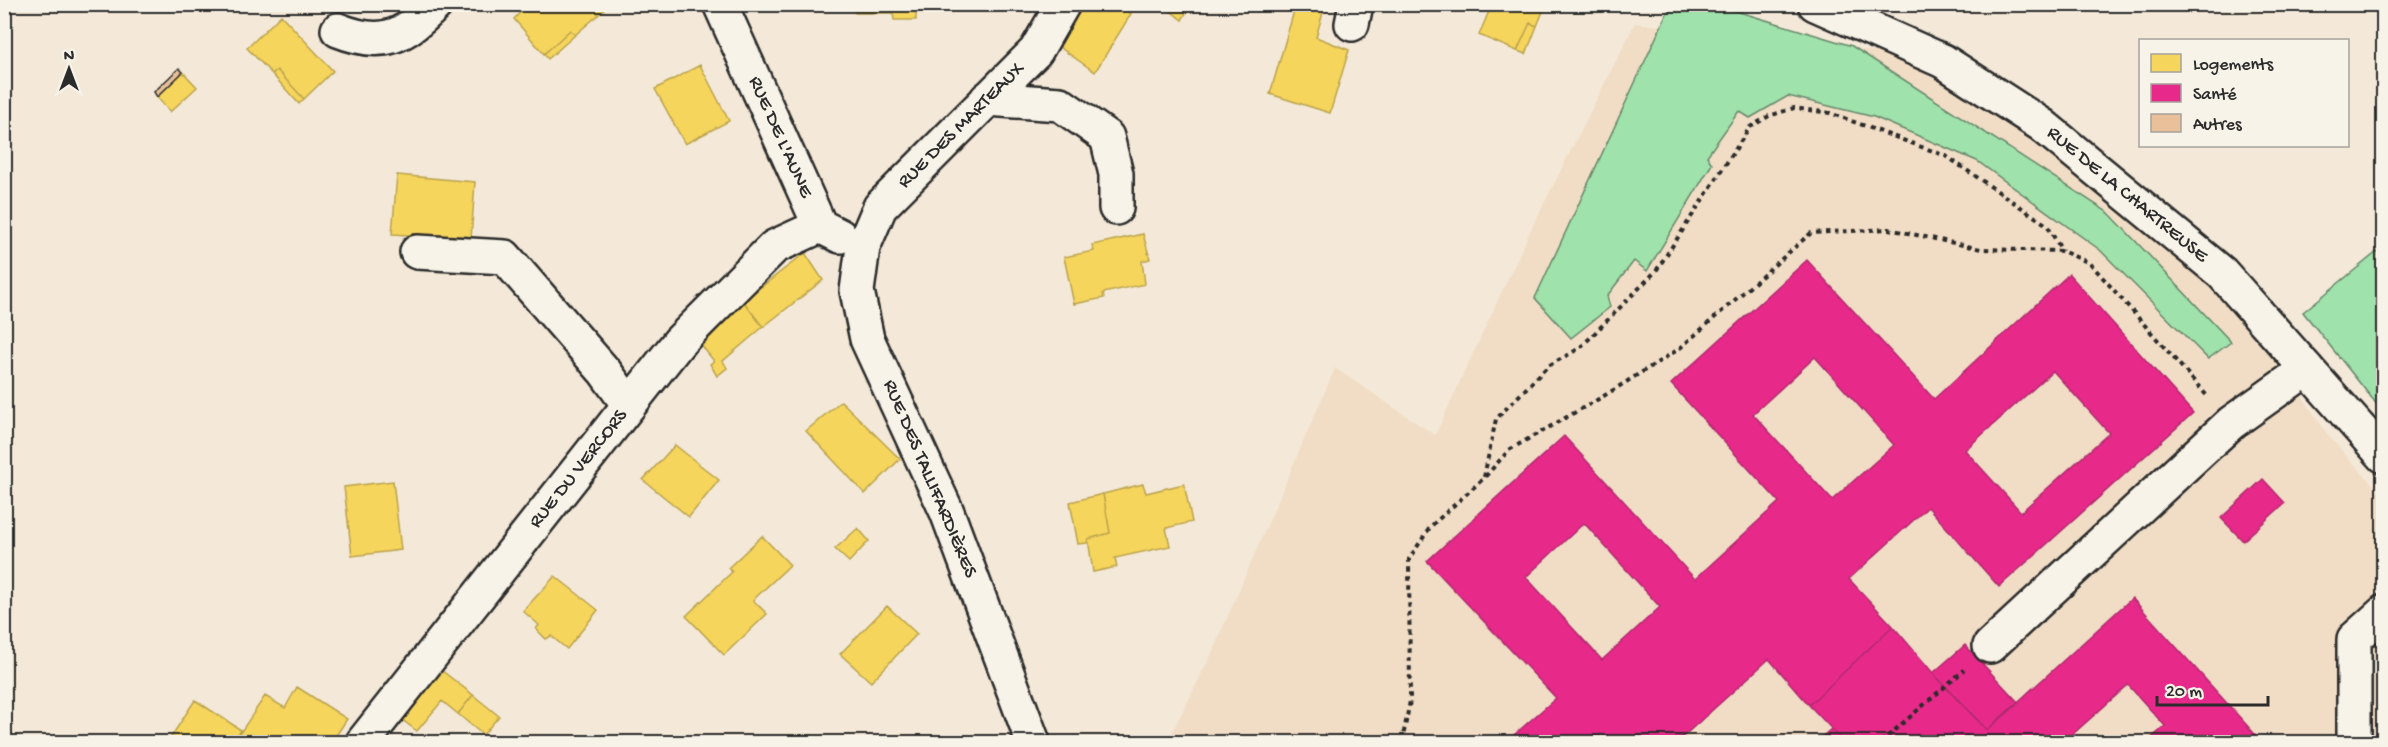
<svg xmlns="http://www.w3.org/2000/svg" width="2388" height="747" font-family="'Gochi Hand',sans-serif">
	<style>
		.built { fill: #f1ddc5 }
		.green { fill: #a0e2ab; stroke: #66866b; stroke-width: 1.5 }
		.homes { fill: #f6d55c; stroke: #b9a24d; stroke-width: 1.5 }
		.health { fill: #e7298a; stroke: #af2a6e; stroke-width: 1.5; fill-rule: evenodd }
		.building { fill: #e9c099; stroke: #2b2b2b; stroke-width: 1.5 }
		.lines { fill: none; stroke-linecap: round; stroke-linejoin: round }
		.minor-casing { stroke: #2b2b2b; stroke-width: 38 }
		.path { stroke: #2b2b2b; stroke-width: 4; stroke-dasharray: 4.5 4.5; stroke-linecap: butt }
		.minor { stroke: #f7f3e8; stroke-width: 33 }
		.labels { text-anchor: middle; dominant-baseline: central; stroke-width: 6; stroke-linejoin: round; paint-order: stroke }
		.street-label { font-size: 20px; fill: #2b2b2b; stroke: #f7f3e8 }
	</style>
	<rect width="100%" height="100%" fill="#f4e9d8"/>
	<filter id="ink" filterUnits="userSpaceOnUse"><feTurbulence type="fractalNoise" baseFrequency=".0167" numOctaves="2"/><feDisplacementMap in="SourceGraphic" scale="12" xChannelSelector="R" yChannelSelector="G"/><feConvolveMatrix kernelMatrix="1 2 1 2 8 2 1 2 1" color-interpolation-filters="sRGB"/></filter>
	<g filter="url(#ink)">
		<!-- built -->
		<path class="built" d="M1635,23L1912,56L2129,201L2264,339L2328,435L2383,496V742H1167L1211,655L1335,368L1435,435L1531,229Z"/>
		<!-- green -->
		<path class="green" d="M1671,5H1716L1852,46L2109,213L2231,342L2208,359L2100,250L1977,161L1874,117L1788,96L1750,118L1739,111L1707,156L1712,164L1647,271L1634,261L1607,296L1610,307L1571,338L1535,298Z
			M2383,247V412L2303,312Z"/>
		<!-- homes -->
		<path class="homes" d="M528,4H599L604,10L575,35L570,30L544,54L514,19Z
			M855,4H916V20H894L893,13H855Z
			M1080,4H1119L1131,14L1095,72L1055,44Z
			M1162,4H1191L1182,20Z
			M1296,4H1313L1324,9L1316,37L1349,50L1330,113L1270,94Z
			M1492,4H1546L1537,26L1530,23L1517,51L1479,35Z
			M281,15L333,71L304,99L277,70L272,74L247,48Z
			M1530,23L1537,26L1526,54L1517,51Z
			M570,30L575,35L548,59L544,54Z
			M700,65L729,121L685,144L655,89Z
			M277,70L304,99L299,104L272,74Z
			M183,72L197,87L170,112L157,97Z
			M397,175L475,182L471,239L392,234Z
			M1143,234L1150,259L1142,261L1145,284L1103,293L1104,298L1074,304L1064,257L1094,251L1092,245Z
			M805,253L823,280L763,327L743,301Z
			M743,301L763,327L723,361L727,368L717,376L710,364L714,361L701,345L716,326Z
			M841,401L900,459L865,494L806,431Z
			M675,445L719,480L689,517L643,480Z
			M393,481L401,550L352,556L344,487Z
			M1143,484L1146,493L1184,484L1192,522L1166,528L1170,546L1115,558L1117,567L1093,572L1088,539L1110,533L1103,494Z
			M1103,494L1110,533L1088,539L1087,543L1078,544L1070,502Z
			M858,528L869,541L849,562L835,549Z
			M762,536L790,565L753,600L767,614L724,655L686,616L732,572L728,568Z
			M555,576L598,610L567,649L551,636L546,639L536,629L539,625L523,611Z
			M887,606L917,634L871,682L840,654Z
			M441,670L473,695L458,714L442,701L417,731L401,719Z
			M297,687L347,719L332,742H234L265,696L285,708Z
			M473,695L499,716L483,735L458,714Z
			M195,700L241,730L233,742H179L171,737Z"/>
		<!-- health -->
		<path class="health" d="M1807,260L1934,399L2069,274L2193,413L1999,587L1928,507L1849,579L1893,626L1809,705L1769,659L1677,742H1610L1602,734L1592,742H1506L1556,698L1427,561L1564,436L1695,579L1779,502L1671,384ZM1815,357L1894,445L1832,500L1753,414ZM2053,371L2109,433L2021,512L1965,450ZM1584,523L1660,607L1602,660L1526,577Z
			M2263,479L2285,503L2243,541L2221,518Z
			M2132,598L2262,742H2147L2165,726L2128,685L2064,742H1844L1809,705L1893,626L1945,687L1987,730Z
			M1965,645L2019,703L1987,730L1933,673Z
			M1831,729L1844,742H1816Z"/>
		<!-- building -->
		<path class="building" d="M179,68L183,72L157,97L154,92Z"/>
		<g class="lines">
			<defs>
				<g id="minor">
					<path id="s1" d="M720,4L820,226L840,236"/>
					<path id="s2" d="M1815,4L1943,61L2042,125L2222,273L2384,456"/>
					<path d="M1352,24L1356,4"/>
					<path d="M338,30C383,48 404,37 436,4"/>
					<path d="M987,99L1060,104L1107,137L1116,174V208"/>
					<path d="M417,252L505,257L605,372L629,405"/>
					<path d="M1990,646L2231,423L2307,369"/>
					<path id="s3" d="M363,742L679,342L774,247L820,226"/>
					<path id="s4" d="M1033,742L947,512L867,339L857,291L863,247L880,207L1036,51L1063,4"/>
					<path d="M2354,742V639L2384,612"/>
				</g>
			</defs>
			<!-- minor casing -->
			<use href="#minor" class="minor-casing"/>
			<!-- path -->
			<path class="path" d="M1484,477L1496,419L1548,366L1580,348L1656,271L1750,127L1769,116L1794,108L1830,113L1946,156L2047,225L2062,251
				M1402,742L1410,701L1409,559L1431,526L1484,478L1509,450L1602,397L1679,349L1811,233L1889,229L1981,249L2062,251L2090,263L2208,397
				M1881,742L1964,670"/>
			<!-- minor -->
			<use href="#minor" class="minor"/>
		</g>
	</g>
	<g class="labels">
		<!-- street labels -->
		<g class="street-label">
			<text stroke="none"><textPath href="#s4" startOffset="688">RUE DES MARTEAUX</textPath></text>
			<text stroke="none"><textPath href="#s1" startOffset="146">RUE DE L'AUNE</textPath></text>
			<text stroke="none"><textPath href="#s2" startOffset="368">RUE DE LA CHARTREUSE</textPath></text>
			<text stroke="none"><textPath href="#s3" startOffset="348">RUE DU VERCORS</textPath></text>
			<text transform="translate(929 479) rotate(67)">RUE DES TALLIFARDIÈRES</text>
		</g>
	</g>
	<!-- margin -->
	<rect width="2388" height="747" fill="none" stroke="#f7f3e8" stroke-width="24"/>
	<rect x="12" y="12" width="2364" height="723" fill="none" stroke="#2b2b2b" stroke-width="2" filter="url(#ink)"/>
	<!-- legend -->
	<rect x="2139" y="39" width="210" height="108" fill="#f7f3e8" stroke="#a5a39c" stroke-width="1.5"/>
	<rect x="2151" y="54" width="30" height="18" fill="#f6d55c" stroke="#a5a39c" stroke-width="1.5"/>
	<text x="2193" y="69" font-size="18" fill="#2b2b2b">Logements</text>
	<rect x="2151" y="84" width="30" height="18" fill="#e7298a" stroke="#a5a39c" stroke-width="1.5"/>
	<text x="2193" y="99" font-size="18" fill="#2b2b2b">Santé</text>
	<rect x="2151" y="114" width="30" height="18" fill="#e9c099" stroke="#a5a39c" stroke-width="1.5"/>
	<text x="2193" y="129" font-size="18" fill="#2b2b2b">Autres</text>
	<!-- north arrow -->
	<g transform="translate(69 69)" stroke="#f7f3e8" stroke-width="4.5" paint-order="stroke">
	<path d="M0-4.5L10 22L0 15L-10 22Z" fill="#2b2b2b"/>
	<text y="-9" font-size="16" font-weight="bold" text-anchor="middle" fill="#2b2b2b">N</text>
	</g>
	<!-- scale -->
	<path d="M2157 696v9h111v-9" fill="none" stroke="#2b2b2b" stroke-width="3"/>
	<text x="2166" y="696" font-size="18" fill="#2b2b2b" stroke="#f7f3e8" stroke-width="4.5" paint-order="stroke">20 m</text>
</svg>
